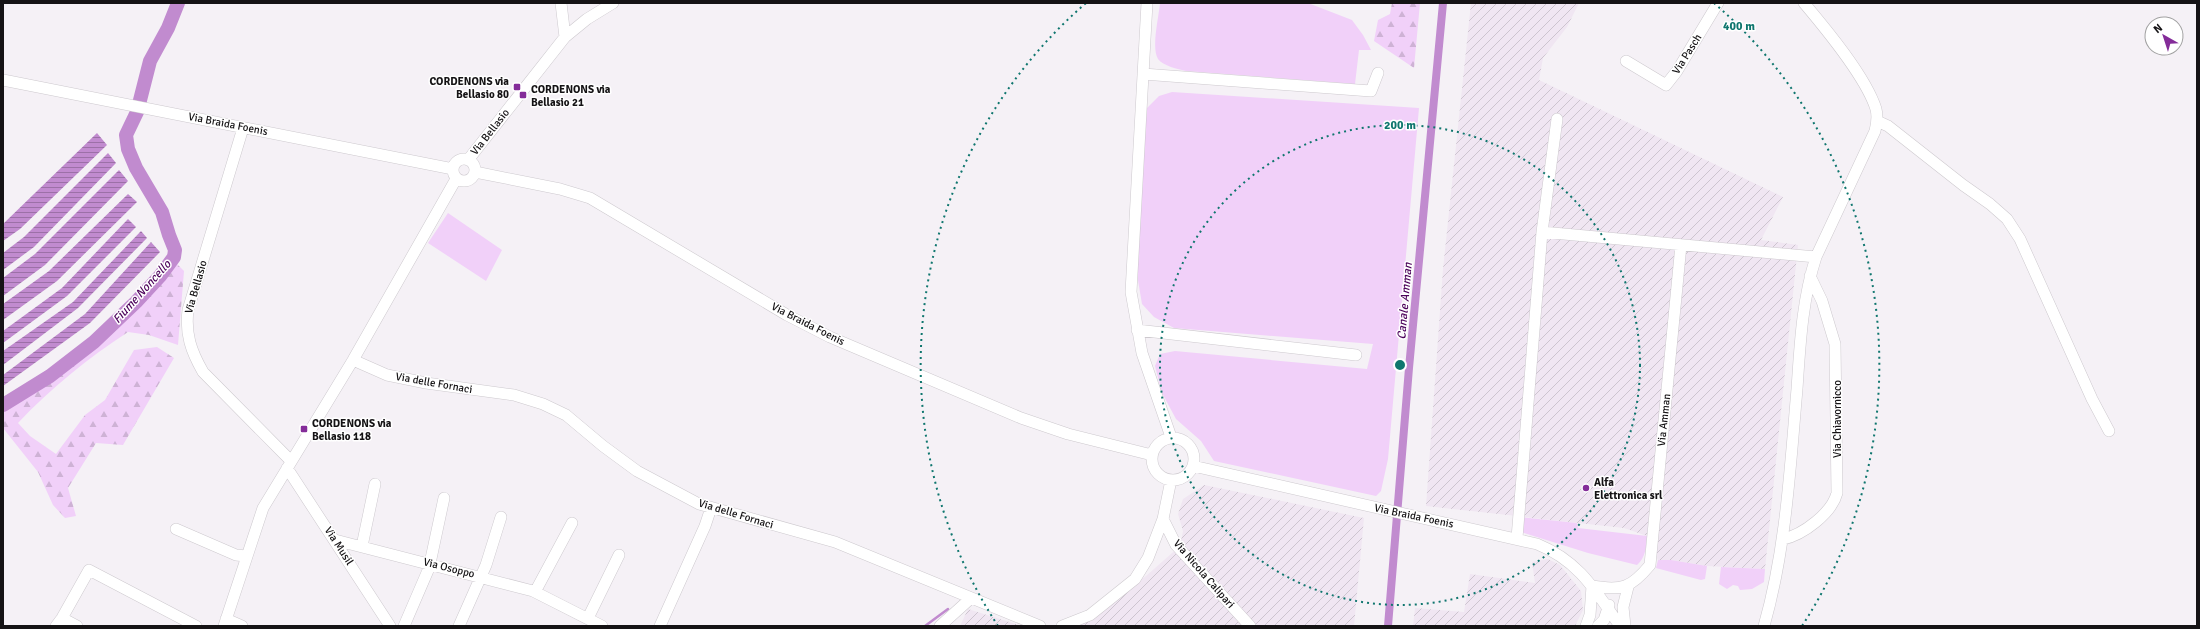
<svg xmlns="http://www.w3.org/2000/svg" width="2200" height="629" font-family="Signika,sans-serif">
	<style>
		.industrial { fill: url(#industrial-furrows) }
		.grass { fill: #f1d0f9 }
		.forest { fill: url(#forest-firs) }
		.water { fill: url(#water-rules) }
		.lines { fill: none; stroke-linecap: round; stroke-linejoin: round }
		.stream { stroke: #c18bcf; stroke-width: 2.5 }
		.canal { stroke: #c18bcf; stroke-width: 8 }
		.river { stroke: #c18bcf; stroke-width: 14 }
		.minor-casing { stroke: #cdc9ce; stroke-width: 12 }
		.minor { stroke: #fff; stroke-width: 11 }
		.ring { fill: none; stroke: #0f766e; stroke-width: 2; stroke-dasharray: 2 4 }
		.poi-dot { fill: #842c99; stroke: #fff; stroke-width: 1.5 }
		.labels { text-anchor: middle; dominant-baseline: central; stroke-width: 3; stroke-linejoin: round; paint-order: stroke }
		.street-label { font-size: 11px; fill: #151315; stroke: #fff }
		.poi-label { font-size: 11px; font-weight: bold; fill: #151315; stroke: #fff; text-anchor: start }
		.water-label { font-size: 12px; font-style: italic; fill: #4b025a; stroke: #fff }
		.centre { fill: #0f766e; stroke: #fff; stroke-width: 2 }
		.ring-label { font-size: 12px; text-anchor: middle; font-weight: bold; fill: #0f766e; stroke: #fff; stroke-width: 3; stroke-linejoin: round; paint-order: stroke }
	</style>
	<defs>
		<pattern id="industrial-furrows" width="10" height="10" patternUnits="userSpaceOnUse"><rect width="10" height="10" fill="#f0e6f2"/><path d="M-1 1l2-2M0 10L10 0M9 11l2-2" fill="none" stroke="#cdc4cf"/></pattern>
		<pattern id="forest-firs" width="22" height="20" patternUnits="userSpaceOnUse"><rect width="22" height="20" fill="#f1d0f9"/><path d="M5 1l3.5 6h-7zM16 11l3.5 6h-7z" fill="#ceb2d5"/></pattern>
		<pattern id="water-rules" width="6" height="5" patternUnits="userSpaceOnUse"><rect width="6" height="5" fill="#c18bcf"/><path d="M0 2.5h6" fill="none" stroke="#9c70a7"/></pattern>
	</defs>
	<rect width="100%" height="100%" fill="#f5f1f6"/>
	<!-- industrial -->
	<path class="industrial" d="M1471,3H1579L1567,27L1543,58L1539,80L1783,197L1761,240L1798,245L1765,569L1707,566L1671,560H1658L1647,536L1624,528L1426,506L1443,269Z
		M1204,485L1364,518L1354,626H1078L1146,576L1180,546L1183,531L1178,514L1183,499Z
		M1548,559L1560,565L1581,591L1583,610L1575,626H1413L1415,608L1464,612L1470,574L1535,583L1532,562Z
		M968,609L1022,626H960Z"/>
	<!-- grass -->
	<path class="grass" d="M1160,3H1308L1352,20L1363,35L1371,50H1359L1355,84L1186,71C1178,69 1163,66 1158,59C1151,48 1159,16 1160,3Z
		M1172,92L1419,108L1388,459L1381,491L1376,496L1214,461L1201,441L1176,419L1162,393L1155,366L1160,354L1175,351L1367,369L1373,344L1174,328L1154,317L1142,304L1133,251L1147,108L1159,96Z
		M448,213L502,250L486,281L428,243Z
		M1520,517L1577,523L1578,528L1647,536C1646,547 1646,557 1637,565L1588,553L1521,532Z
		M1658,560H1671L1707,566L1705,579L1701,580L1656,568Z
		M1721,567L1765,569L1764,582L1752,589L1740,590L1738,586L1733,585L1727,589L1719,584Z"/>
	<!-- forest -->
	<path class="forest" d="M1392,3H1420L1414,68L1374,41L1378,20L1390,14Z
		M176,263L184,271L178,345L149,335L128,332C88,358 51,388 18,423L30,436L56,454L85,415L105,400L134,350L157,347L174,358L123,445L96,443L68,488L76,516L65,518L53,505L38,472L3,428V405C66,366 123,325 168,265Z"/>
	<!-- water -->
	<path class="water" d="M97,133L107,145L20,229L3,241V224Z
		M108,153L116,163L34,247L3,270V253L24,237Z
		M119,170L128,181L45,265L3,296V278L35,254Z
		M128,194L137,202L57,281L3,320V304L49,271Z
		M128,219L136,227L67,296L3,343V331L62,288Z
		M141,231L147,238L78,308L3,365V351L73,302Z
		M151,242L160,252L90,323L3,386V375L85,314Z"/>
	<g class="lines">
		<!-- stream -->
		<path class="stream" d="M925,626L948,609"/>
		<!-- canal -->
		<path class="canal" d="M1388,626L1409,368L1443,3"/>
		<!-- river -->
		<path class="river" d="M3,405L50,376L94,342L136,302L160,276L174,257L175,250L169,235L162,212L136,168L128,149L126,135L137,112L150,61L168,28L178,3"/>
		<defs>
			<path id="minor" d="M561,3L565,37
				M1147,3L1131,292L1142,353L1171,437
				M1626,61L1666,85L1677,71L1718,3
				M1143,74L1371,91L1378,73
				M3,80L453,169
				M1877,121L1888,126L1963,185L1990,204L2007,219L2020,239L2092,399L2109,431
				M243,128L188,310C185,334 191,351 203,372L291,461
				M453 170a11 11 0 1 1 22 0a11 11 0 1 1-22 0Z
				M468,160L565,37L587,19L613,3
				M475,172L560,189L590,198L787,315L830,337L1021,418L1068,434L1152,455
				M1542,232L1557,119
				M1137,330L1356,355
				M353,360L387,375L426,383L514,395L543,404L566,415L603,446L637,471L699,504L835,542L1040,626
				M1152 459a21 21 0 1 1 42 0a21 21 0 1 1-42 0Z
				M1193,466L1537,544C1579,561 1595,590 1620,626
				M287,468L390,626
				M1163,519L1176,545L1250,626
				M176,529L236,555L246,556
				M1517,538L1542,232L1816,257
				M1783,539C1803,535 1832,513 1837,493L1835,344L1822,301L1810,276
				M335,540L533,591L602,626
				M362,546L375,484
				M535,592L572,523
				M62,618L77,626
				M588,618L619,555
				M226,619L242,626
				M56,626L62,618L89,570L196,626
				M224,626L263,508L353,360L456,179
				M404,626L429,568L444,498
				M459,626L486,565L501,517
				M660,626L705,526L711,508
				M940,626L970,599
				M1062,626L1090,615L1135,579L1148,558L1163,519L1171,480
				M1586,626L1590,615L1592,586C1622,591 1631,588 1650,565L1681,245
				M1598,626L1604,620L1609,605
				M1625,626L1623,607L1628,587
				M1764,626C1786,549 1790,469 1797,389C1800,345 1802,300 1816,257L1875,131C1877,123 1878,117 1876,109C1866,77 1826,29 1804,3"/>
		</defs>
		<!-- minor casing -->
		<use href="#minor" class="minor-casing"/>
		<!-- minor -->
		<use href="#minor" class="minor"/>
	</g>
	<!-- distance rings -->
	<g class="ring">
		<circle cx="1400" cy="365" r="240"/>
		<path d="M998 626A479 479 0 0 1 1086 3M1714 3A479 479 0 0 1 1802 626"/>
	</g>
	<!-- markers -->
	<g class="poi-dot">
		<rect x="513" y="83" width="8" height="8" rx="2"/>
		<rect x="519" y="91" width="8" height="8" rx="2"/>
		<rect x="300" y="425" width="8" height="8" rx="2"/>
		<circle cx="1586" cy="488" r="4"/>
	</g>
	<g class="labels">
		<!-- street labels -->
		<g class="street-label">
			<text transform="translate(1687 54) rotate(-58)">Via Pasch</text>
			<text transform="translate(228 124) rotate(11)">Via Braida Foenis</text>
			<text transform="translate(490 132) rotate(-52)">Via Bellasio</text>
			<text transform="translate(196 287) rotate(-74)">Via Bellasio</text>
			<text transform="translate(808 324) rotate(27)">Via Braida Foenis</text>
			<text transform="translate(434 383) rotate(10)">Via delle Fornaci</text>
			<text transform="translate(1837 419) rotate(-90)">Via Chiavornicco</text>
			<text transform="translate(1664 420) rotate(-84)">Via Amman</text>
			<text transform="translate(736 514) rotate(17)">Via delle Fornaci</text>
			<text transform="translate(1414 516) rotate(12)">Via Braida Foenis</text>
			<text transform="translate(339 546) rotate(57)">Via Musil</text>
			<text transform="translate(449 568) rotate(14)">Via Osoppo</text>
			<text transform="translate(1204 574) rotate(49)">Via Nicola Calipari</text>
		</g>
		<!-- poi labels -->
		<g class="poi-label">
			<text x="509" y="81" text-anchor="end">CORDENONS via<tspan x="509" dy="13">Bellasio 80</tspan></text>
			<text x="531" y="89">CORDENONS via<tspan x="531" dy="13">Bellasio 21</tspan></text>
			<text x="312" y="423">CORDENONS via<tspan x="312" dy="13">Bellasio 118</tspan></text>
			<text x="1594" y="482">Alfa<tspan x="1594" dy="13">Elettronica srl</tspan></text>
		</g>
		<!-- water labels -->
		<g class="water-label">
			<text transform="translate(142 292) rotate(-48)">Fiume Noncello</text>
			<text transform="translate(1405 301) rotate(-85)">Canale Amman</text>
		</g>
	</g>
	<circle cx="1400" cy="365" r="6" class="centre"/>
	<g class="ring-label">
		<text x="1739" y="30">400 m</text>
		<text x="1400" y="129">200 m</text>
	</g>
	<!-- border -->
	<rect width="2200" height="629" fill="none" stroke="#151315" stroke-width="8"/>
	<!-- north arrow -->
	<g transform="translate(2164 36) rotate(321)"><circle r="19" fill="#ffffff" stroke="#a1a1a1"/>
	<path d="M0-3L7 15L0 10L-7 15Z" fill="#842c99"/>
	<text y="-6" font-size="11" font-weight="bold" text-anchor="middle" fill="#151315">N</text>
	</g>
</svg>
